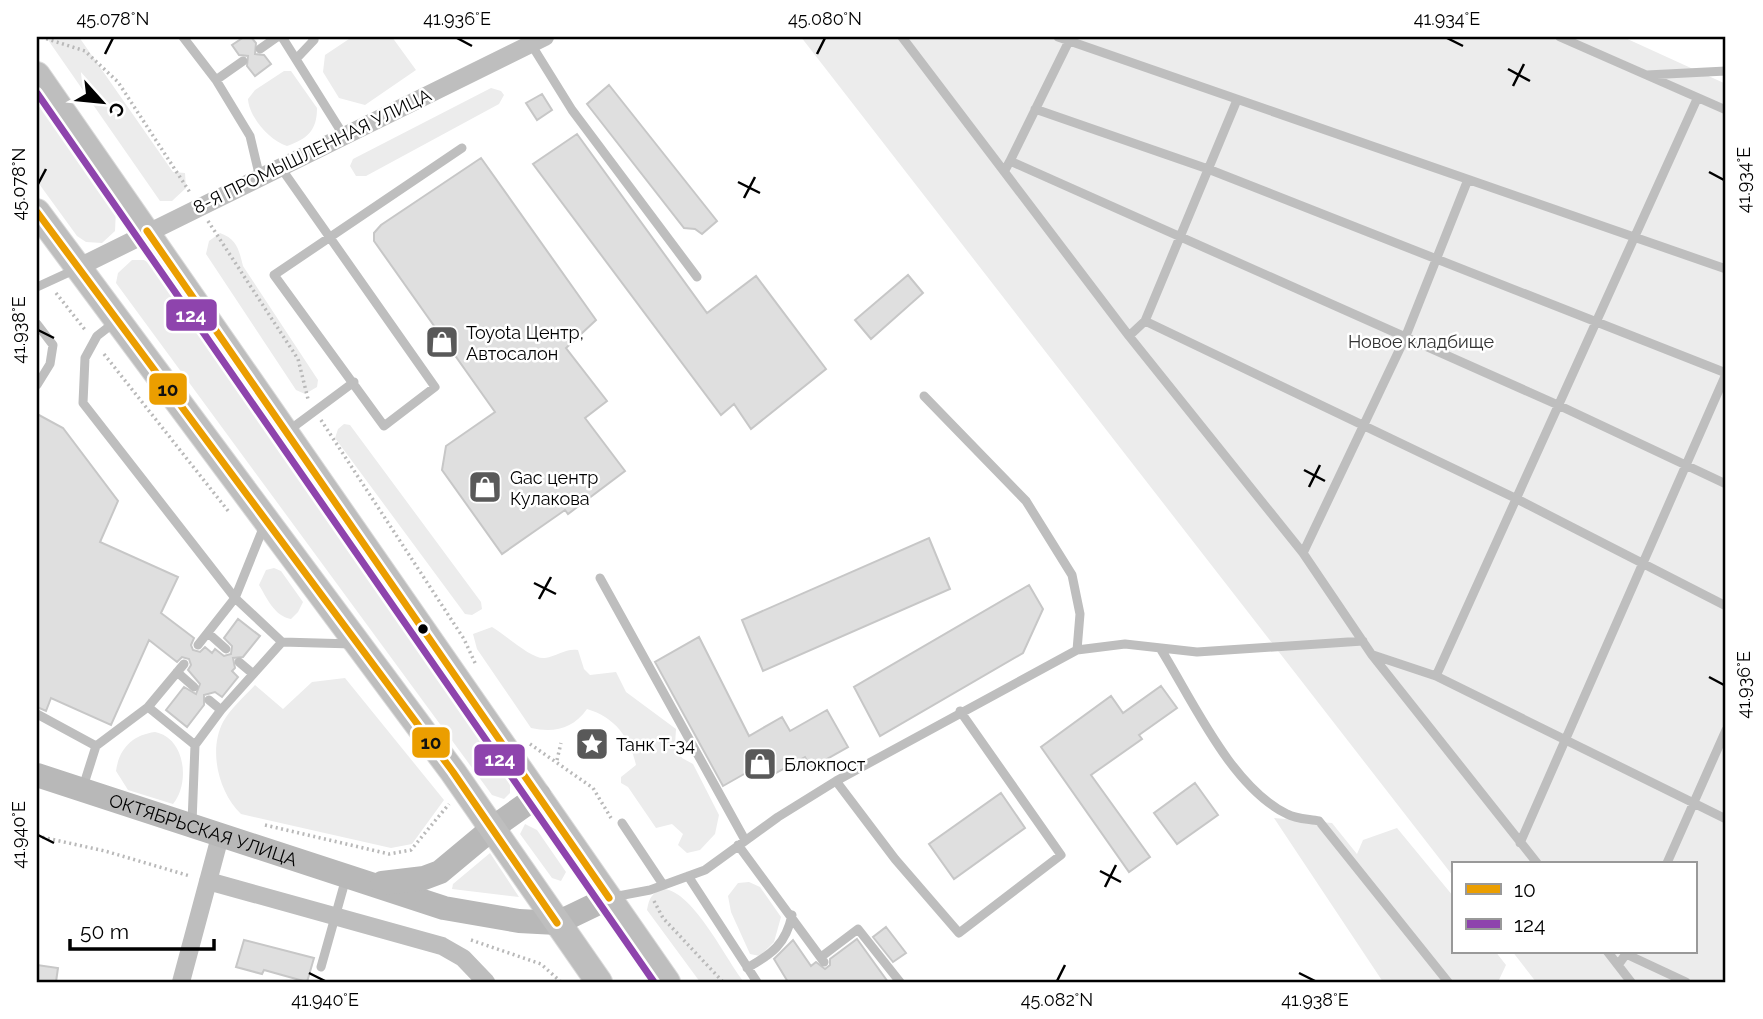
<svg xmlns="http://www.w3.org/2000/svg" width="1763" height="1019" font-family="Raleway,sans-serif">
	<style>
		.green { fill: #ececec }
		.building { fill: #dfdfdf; stroke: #c7c7c7; stroke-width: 2 }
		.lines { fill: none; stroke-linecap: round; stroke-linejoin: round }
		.primary-casing { stroke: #dbdbdb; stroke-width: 28 }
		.path { stroke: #b9b9b9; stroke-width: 3.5; stroke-dasharray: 2 3.5; stroke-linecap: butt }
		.service { stroke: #bebebe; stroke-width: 9 }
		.minor { stroke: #bebebe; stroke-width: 18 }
		.secondary { stroke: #b8b8b8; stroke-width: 24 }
		.primary { stroke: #bebebe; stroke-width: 26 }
		.bus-1-casing { stroke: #fff; stroke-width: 12 }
		.bus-2-casing { stroke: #fff; stroke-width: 12 }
		.bus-1 { stroke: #eb9e00; stroke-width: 7 }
		.bus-2 { stroke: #8e44ad; stroke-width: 7 }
		.ticks { fill: none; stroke: #000; stroke-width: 2.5 }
		.bus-dot { fill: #000; stroke: #fff; stroke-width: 2.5 }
		.labels { text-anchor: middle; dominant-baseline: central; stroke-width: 5; stroke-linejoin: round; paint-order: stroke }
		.street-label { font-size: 18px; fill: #000; stroke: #fff }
		.poi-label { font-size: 18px; fill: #000; stroke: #fff; text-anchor: start }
		.park-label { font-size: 18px; fill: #333; stroke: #fff }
		.line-badge { stroke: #fff; stroke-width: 2.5 }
		.badge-label { font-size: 19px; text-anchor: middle; font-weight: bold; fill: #fff }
		.pale-badge-label { font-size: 19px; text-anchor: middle; font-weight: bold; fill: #111 }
		.neatline { fill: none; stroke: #000; stroke-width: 2.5 }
		.ticks-label { font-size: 18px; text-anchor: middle; fill: #000 }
	</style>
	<rect width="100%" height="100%" fill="#fff"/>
	<!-- green -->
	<path class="green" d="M46,37H79L173,172L185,173L186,188L172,201H160Z
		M352,37H392L416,70L365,105L339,98L323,72L325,55Z
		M801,37H1623L1726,84V982H1536L1512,951H1695V863H1453V876Z
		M284,71H291L317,108C317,131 307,139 287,146C270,141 249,117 248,99L255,90Z
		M491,88L501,91L504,95L499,104L366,176H356L350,166L353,159Z
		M37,96L116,209L115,231L102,243L86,242L77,236L37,181Z
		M220,233C237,239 239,250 243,266L318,380L317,387L305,394L296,390L206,254L209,241Z
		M132,260H144L152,265L510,783V793L504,799L492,795L116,283L118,273Z
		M344,424L350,425L481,602L482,609L472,615L465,614L335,438L338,429Z
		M274,568L281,571L303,602L298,612L291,619C274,616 267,598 259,585L266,570Z
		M492,627C506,635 532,660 545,658C557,656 566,648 578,650L584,669L590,675L616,672L626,692L676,729L675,745L682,758L693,764L719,815L715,834L700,850L687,853L678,845L683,834L672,824L656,828L628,787L621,783V777L636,765C630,738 615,717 587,709C573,729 554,733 531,728L477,649L473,634Z
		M345,678L444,800L412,844L391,848L241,814C219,793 208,751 223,722C230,709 245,696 255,685L283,709L312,682Z
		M155,732C186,738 190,784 173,804L128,790L116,771C119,749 132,735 155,732Z
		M1274,818L1332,823L1357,854L1363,840L1397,828L1453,896V951H1495L1506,965L1498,982H1383Z
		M525,824L537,830L566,872L561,881L552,878L520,834Z
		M490,853L519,897L452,889L453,884Z
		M749,882L760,887L781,917L774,942L760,956L750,954L731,912L728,896L738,883Z
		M664,889C694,892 726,960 744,982H700L647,910C649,898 652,892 664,889Z"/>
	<!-- building -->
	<path class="building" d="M244,37H251L256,43L255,54L264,55L271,64L255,76L247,66L248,56L239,55L232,45Z
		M609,85L717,221L702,234L695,229L684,228L587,104Z
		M542,94L552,110L537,120L526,103Z
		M577,134L707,313L756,276L826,369L751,429L734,404L721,415L533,164Z
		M481,158L596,320L566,348L607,401L585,418L625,471L568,514L565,510L502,554L442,470L446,446L495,412L374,241V233L381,225Z
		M908,275L923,293L871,339L855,320Z
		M37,414L63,428L118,501L100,542L178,577L161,613L194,638L191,645L193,650L200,652L205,647L212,653L215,649L224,656L231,654L232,646L224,638L238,619L260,636L243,657L233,658L235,668L232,671L238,677L222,697L215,692L204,695V705L187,727L166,710L184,687L196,694L200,684L188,670L191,665L189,659L182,657L177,662L149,640L111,725L51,698L46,711L37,707Z
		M929,538L950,589L763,671L742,620Z
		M1029,585L1043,609L1023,653L880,736L854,687Z
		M699,637L749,736L782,717L790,731L827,710L848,747L811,768L805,757L767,778L760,765L723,786L655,662Z
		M1161,686L1177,708L1139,735L1142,739L1091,775L1150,857L1129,872L1041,747L1111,696L1123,713Z
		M1195,783L1218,815L1177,844L1154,813Z
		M1001,793L1025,828L954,879L929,844Z
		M886,927L906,953L893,962L873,937Z
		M857,939L888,982H788L774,959L793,940L811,966L816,962L825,969L830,965V959Z
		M244,940L314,958L307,982L264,970L262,974L236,967Z
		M37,965L58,968L56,982H37Z"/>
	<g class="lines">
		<defs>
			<path id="primary" d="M37,75L667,982
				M37,212L453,772L599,982"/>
		</defs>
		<!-- primary casing -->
		<use href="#primary" class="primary-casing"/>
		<!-- path -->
		<path class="path" d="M41,37L85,51L118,82L191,194
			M208,221L298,359L308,399
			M56,293L86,331
			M104,354L229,512
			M321,420L464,639L476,665
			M530,744L593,788L611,818
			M557,760L561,743
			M265,825L389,854L411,850L449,804
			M37,836L105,851L190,876
			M654,901L663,918L723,982
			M471,940L541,964L561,982"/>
		<!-- service -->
		<path class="service" d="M183,37L216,80
			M282,37L344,136
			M902,37L1129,336L1303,553L1372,655L1537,863
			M1058,37L1726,269
			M1560,37L1726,110
			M531,44L572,110L697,277
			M260,49L277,37
			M297,58L314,40L312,37
			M243,61L216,80L250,136L260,178
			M1647,75L1726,71
			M1035,109L1208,169L1726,373
			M1010,161L1069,41
			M281,168L435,387L384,426L274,275L462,148
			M1005,170L1010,161L1558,405L1726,484
			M37,287L74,270
			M1145,321L1237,100
			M115,322L97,336L85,358L83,403L235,598L198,645
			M37,324L53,345L50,364L37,385
			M1129,336L1145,321L1515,498L1726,606
			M288,431L354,382
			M264,526L235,598L282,642
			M1303,553L1405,338L1467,182
			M600,578L745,840
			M208,633L226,649
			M1160,648C1192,699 1231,787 1287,814C1296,819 1309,819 1319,821L1448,982
			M1077,650L1125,644L1197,652L1363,641
			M1373,655L1436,676L1726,819
			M239,662L252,673
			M177,672L194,687
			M1436,676L1697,99
			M209,700L221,710
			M148,707L184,664
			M37,714L96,746
			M836,781L895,859L959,933L1061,855L960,711
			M83,787L96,746L148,707L195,745
			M192,823L195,745L221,710L282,642L353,644
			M622,823L662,883
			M1520,843L1726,374
			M738,845L824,962
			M1667,863L1726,730
			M688,876L757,982
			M613,897L650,890L705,870L778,817L836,781L1077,650L1080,614L1072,575L1026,501L924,396
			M1607,951L1631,982
			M821,957L858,929L900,982
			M1618,965L1626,954L1686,982
			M321,967L346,878
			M747,968C772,954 786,944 792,915"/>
		<!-- minor -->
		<path class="minor" d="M79,267L545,37
			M208,881L442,946L463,958L486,982
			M181,982L221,833"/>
		<!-- secondary -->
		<g class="secondary">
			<path id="s1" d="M37,775L444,908L519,921L557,923L609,898"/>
			<path d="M382,883L424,878L440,872L494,827L539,795"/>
		</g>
		<!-- primary -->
		<use href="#primary" class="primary"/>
		<defs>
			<path id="bus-1" d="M37,212L453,772L557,923
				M147,231L609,898"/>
			<path id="bus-2" d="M37,93L654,982"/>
		</defs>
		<!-- bus-1 casing -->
		<use href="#bus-1" class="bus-1-casing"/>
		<!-- bus-2 casing -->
		<use href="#bus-2" class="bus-2-casing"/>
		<!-- bus-1 -->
		<use href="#bus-1" class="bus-1"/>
		<!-- bus-2 -->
		<use href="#bus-2" class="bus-2"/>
	</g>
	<!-- ticks -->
	<path class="ticks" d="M457,38L472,46M1447,38L1463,46M105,54L113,38M817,54L825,38M1508,69L1530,81M1513,86L1524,64M1709,172L1724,180M738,182L760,193M38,184L46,169M744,198L755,177M38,330L54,338M1304,470L1325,481M1309,487L1320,465M534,583L556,594M539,599L551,577M1709,677L1724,685M38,835L54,843M1100,871L1121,882M1105,887L1116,865M309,973L325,981M1299,973L1315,981M1057,981L1065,965"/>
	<!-- icons -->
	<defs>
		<symbol id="shop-square" viewBox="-11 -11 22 22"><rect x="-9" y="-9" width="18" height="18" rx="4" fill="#595959" stroke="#fff"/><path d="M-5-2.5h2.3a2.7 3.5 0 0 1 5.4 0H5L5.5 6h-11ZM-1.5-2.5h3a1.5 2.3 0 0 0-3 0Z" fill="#fff"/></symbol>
		<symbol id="sight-square" viewBox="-11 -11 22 22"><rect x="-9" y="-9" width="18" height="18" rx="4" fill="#595959" stroke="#fff"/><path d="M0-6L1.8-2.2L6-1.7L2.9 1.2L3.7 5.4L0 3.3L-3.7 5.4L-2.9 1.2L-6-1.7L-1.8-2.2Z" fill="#fff"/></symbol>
	</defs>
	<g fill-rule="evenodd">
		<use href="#shop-square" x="423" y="323" width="38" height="38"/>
		<use href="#shop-square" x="466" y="468" width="38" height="38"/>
		<use href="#sight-square" x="573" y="725" width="38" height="38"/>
		<use href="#shop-square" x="741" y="745" width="38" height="38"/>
	</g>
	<!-- markers -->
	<circle class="bus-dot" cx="423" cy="629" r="6"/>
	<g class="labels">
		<!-- street labels -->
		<g class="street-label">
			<text transform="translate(312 151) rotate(-26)">8-Я ПРОМЫШЛЕННАЯ УЛИЦА</text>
			<text stroke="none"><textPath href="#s1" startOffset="175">ОКТЯБРЬСКАЯ УЛИЦА</textPath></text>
		</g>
		<!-- poi labels -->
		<g class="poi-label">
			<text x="466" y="332">Toyota Центр,<tspan x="466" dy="21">Автосалон</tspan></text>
			<text x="510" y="477">Gac центр<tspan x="510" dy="21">Кулакова</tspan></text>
			<text x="616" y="744">Танк Т-34</text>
			<text x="784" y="764">Блокпост</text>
		</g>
		<!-- park labels -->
		<g class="park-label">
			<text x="1421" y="341">Новое кладбище</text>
		</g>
	</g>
	<g class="line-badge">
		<rect x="165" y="298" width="53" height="34" rx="7" fill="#8e44ad"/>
		<rect x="148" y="372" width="40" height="34" rx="7" fill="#eb9e00"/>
		<rect x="411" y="726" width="40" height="33" rx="7" fill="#eb9e00"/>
		<rect x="473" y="743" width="53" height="34" rx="7" fill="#8e44ad"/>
	</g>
	<g class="badge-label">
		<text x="191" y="322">124</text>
		<text x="500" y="766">124</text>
	</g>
	<g class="pale-badge-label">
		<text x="168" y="396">10</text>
		<text x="431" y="749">10</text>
	</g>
	<!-- border -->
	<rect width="1763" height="1019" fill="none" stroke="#ffffff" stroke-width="77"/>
	<!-- legend -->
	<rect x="1452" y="862" width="245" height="91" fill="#ffffff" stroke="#999999" stroke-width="2"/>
	<rect x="1466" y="884" width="35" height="10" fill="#eb9e00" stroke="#999999" stroke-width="2"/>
	<text x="1514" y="897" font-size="21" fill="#000000">10</text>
	<rect x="1466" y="919" width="35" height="10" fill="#8e44ad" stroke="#999999" stroke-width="2"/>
	<text x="1514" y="932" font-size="21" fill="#000000">124</text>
	<!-- north arrow -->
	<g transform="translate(102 102) rotate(117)" stroke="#ffffff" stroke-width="5" paint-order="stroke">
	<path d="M0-5L12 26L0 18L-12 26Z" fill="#000000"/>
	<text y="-10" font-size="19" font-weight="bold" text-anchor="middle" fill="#000000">С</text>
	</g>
	<!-- scale -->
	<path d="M70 939v10h144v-10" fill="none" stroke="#000000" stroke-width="3.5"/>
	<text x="80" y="939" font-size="21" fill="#000000" stroke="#ffffff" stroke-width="5" paint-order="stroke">50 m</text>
	<rect x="38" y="38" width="1686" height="943" class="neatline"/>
	<g class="ticks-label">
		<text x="113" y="25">45.078°N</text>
		<text x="457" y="25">41.936°E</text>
		<text x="825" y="25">45.080°N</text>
		<text x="1447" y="25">41.934°E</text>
		<text transform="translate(1744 180) rotate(-90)" y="6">41.934°E</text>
		<text transform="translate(19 184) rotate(-90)" y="6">45.078°N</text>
		<text transform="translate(19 330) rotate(-90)" y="6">41.938°E</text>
		<text transform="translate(1744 685) rotate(-90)" y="6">41.936°E</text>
		<text transform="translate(19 835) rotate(-90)" y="6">41.940°E</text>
		<text x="325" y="1006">41.940°E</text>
		<text x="1057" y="1006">45.082°N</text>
		<text x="1315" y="1006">41.938°E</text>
	</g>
</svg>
